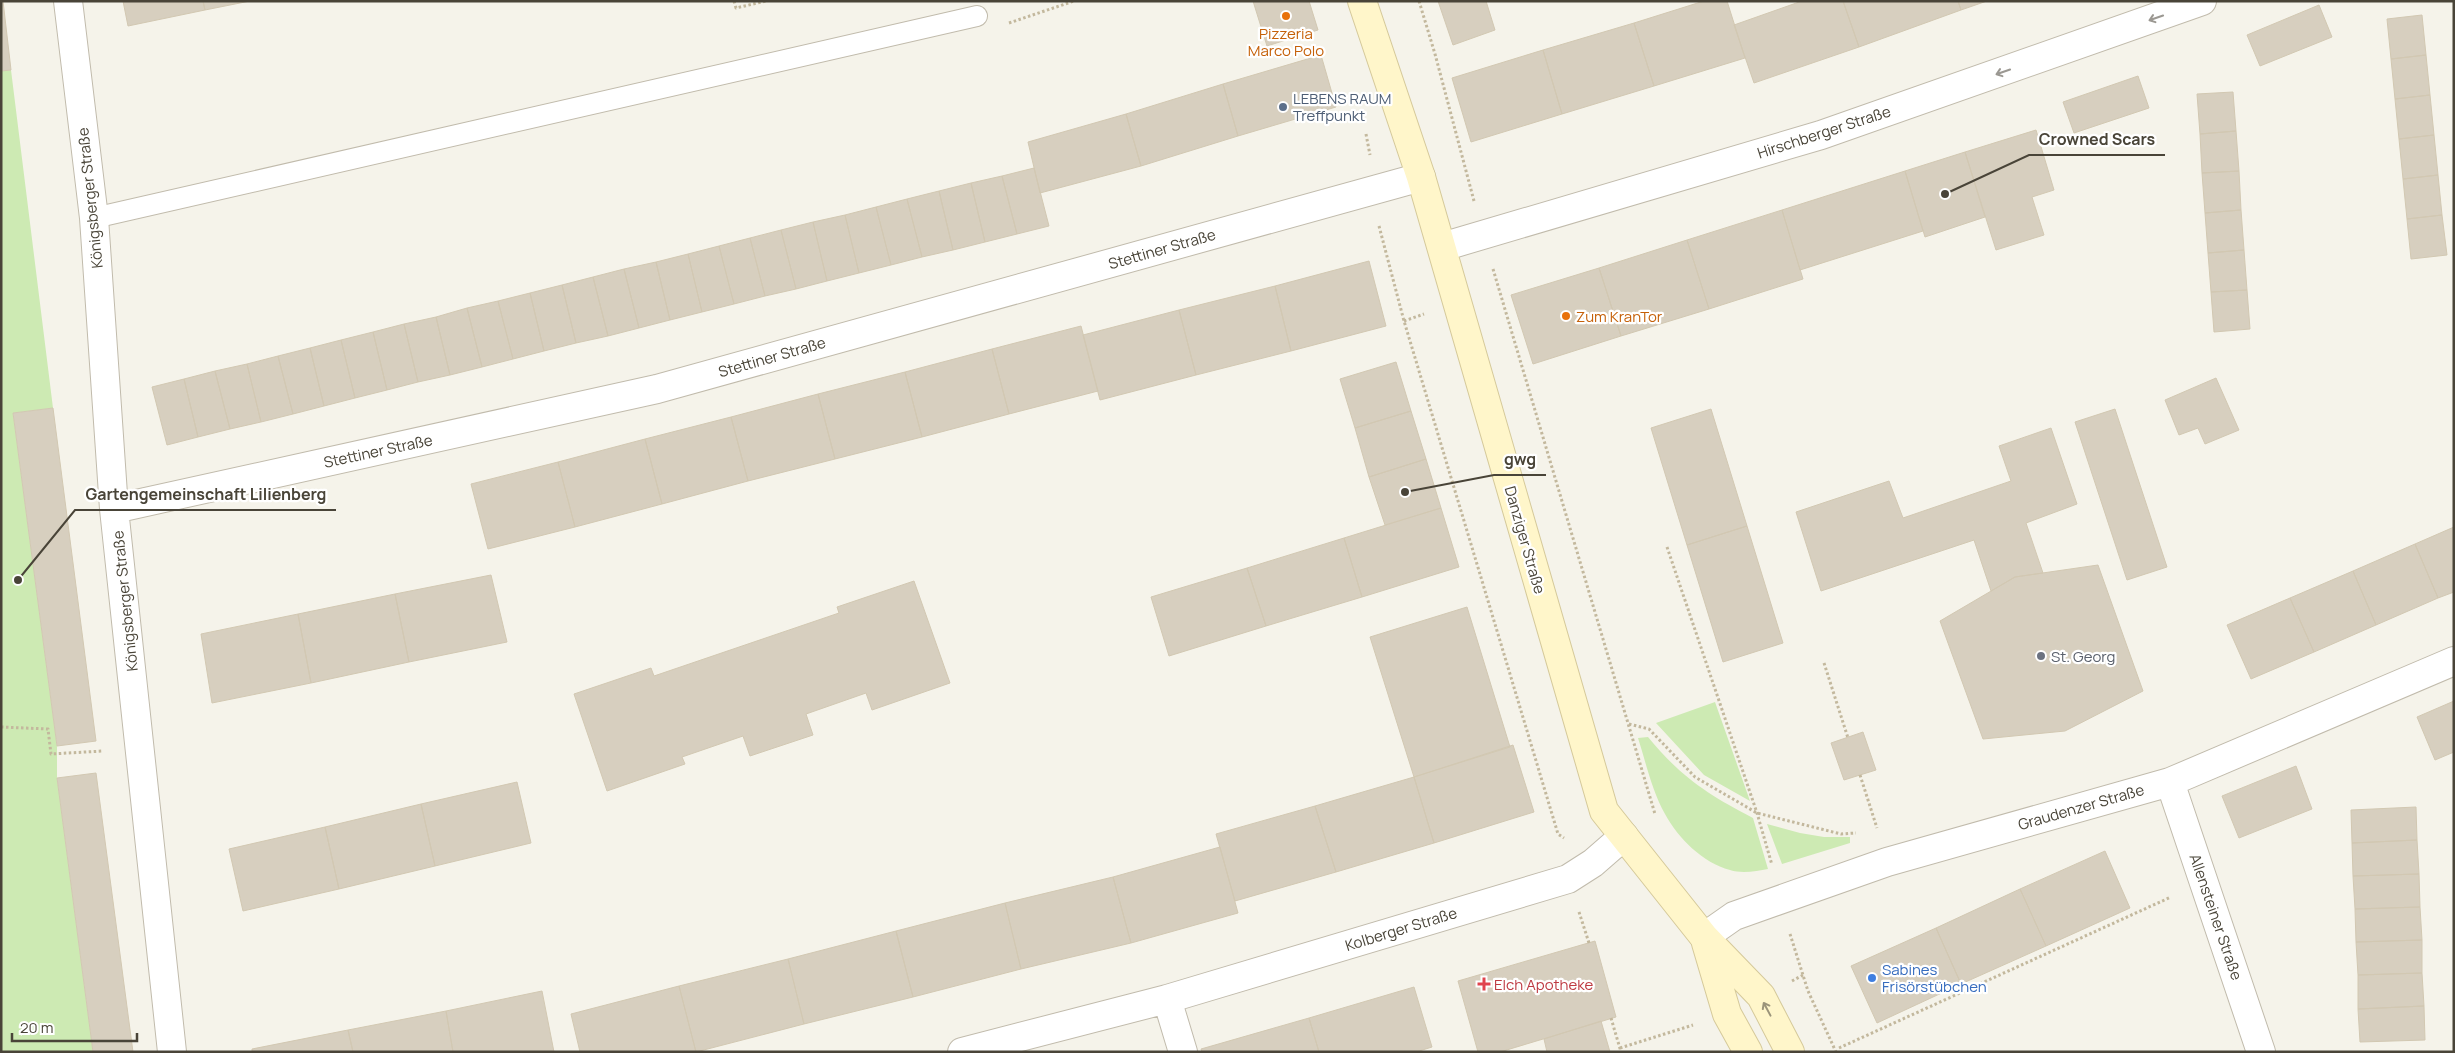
<svg xmlns="http://www.w3.org/2000/svg" width="2455" height="1053" font-family="Manrope,sans-serif">
	<style>
		.green { fill: #cdeab3 }
		.building { fill: #d7cfbf; stroke: #d2c8b2 }
		.lines { fill: none; stroke-linecap: round; stroke-linejoin: round }
		.lane-casing { stroke: #c1bbac; stroke-width: 22 }
		.street-casing { stroke: #c1bbac; stroke-width: 30 }
		.secondary-casing { stroke: #d5c99a; stroke-width: 30 }
		.path { stroke: #c3b89d; stroke-width: 3; stroke-dasharray: 2.5 2.5; stroke-linecap: butt }
		.lane { stroke: #fff; stroke-width: 20 }
		.street { stroke: #fff; stroke-width: 28 }
		.secondary { stroke: #fff6ca; stroke-width: 28 }
		.oneway { stroke: #9b9892 }
		.oneway2 { stroke: #9b947a }
		.food-dot { fill: #e8710a; stroke: #fff; stroke-width: 2 }
		.service-dot { fill: #5c6f8a; stroke: #fff; stroke-width: 2 }
		.worship-dot { fill: #6b7280; stroke: #fff; stroke-width: 2 }
		.shop-dot { fill: #3f7fe0; stroke: #fff; stroke-width: 2 }
		.health-dot { fill: #e0444e; stroke: #fff; stroke-width: 2 }
		.labels { text-anchor: middle; dominant-baseline: central; stroke-width: 4.5; stroke-linejoin: round; paint-order: stroke }
		.food-label { font-size: 15px; fill: #c56008; stroke: #fff }
		.service-label { font-size: 15px; fill: #4e5e75; stroke: #fff; text-anchor: start }
		.street-label { font-size: 15px; fill: #494438; stroke: #fff }
		.worship-label { font-size: 15px; fill: #5b616d; stroke: #fff; text-anchor: start }
		.shop-label { font-size: 15px; fill: #366cbe; stroke: #fff; text-anchor: start }
		.health-label { font-size: 15px; fill: #be3a42; stroke: #fff; text-anchor: start }
		.leader { fill: none; stroke: #494438; stroke-width: 2 }
		.callout-dot { fill: #494438; stroke: #fff; stroke-width: 2 }
		.callout-label { font-size: 16px; text-anchor: middle; font-weight: bold; fill: #494438; stroke: #fff; stroke-width: 4.5; stroke-linejoin: round; paint-order: stroke }
	</style>
	<rect width="100%" height="100%" fill="#f5f3ea"/>
	<!-- green -->
	<path class="green" d="M11,70L53,408L13,413L57,746V778L93,1052H1V71Z
		M1715,702L1750,801L1704,775L1656,723Z
		M1648,737C1681,777 1707,794 1753,818L1768,869C1757,871 1742,874 1730,870C1703,863 1678,838 1665,814C1652,791 1646,763 1638,738Z
		M1767,824L1800,833L1824,837H1850V843L1782,864Z"/>
	<!-- building -->
	<path class="building" d="M1,1H3L11,70L1,71Z
		M123,1H203L205,10L128,26Z
		M203,1H250L205,10Z
		M1253,1H1309L1318,30L1267,46Z
		M1438,1H1486L1495,30L1453,45Z
		M1704,1H1727L1745,58L1654,86L1634,23Z
		M1802,1H1843L1859,47L1754,83L1734,25Z
		M1843,1H1958L1961,10L1859,47Z
		M1958,1H1987L1961,10Z
		M2319,5L2332,37L2260,66L2247,35Z
		M2422,15L2426,55L2391,59L2387,19Z
		M1634,23L1654,86L1562,114L1543,50Z
		M1543,50L1562,114L1471,142L1452,78Z
		M1321,55L1336,107L1238,136L1223,84Z
		M2426,55L2430,95L2395,99L2391,59Z
		M2138,76L2149,108L2074,133L2063,102Z
		M1223,84L1238,136L1141,166L1126,114Z
		M2233,92L2236,131L2200,134L2197,94Z
		M2430,95L2434,135L2399,139L2395,99Z
		M1126,114L1141,166L1040,193L1028,142Z
		M2036,130L2054,190L2032,197L2044,235L1996,250L1965,152Z
		M2236,131L2239,171L2202,173L2200,134Z
		M2434,135L2438,175L2403,179L2399,139Z
		M1965,152L1985,217L1925,237L1905,171Z
		M1034,168L1049,226L1017,234L1002,176Z
		M1905,171L1923,231L1800,270L1782,210Z
		M2239,171L2241,210L2205,213L2202,173Z
		M2438,175L2442,215L2407,219L2403,179Z
		M1002,176L1017,234L985,242L971,183Z
		M971,183L985,242L953,250L939,191Z
		M939,191L953,250L922,257L907,199Z
		M907,199L922,257L891,265L876,207Z
		M876,207L891,265L859,273L845,215Z
		M1782,210L1803,279L1709,309L1687,240Z
		M2241,210L2244,250L2208,253L2205,213Z
		M845,215L859,273L827,281L813,222Z
		M2442,215L2447,255L2411,259L2407,219Z
		M813,222L827,281L796,289L781,230Z
		M781,230L796,289L765,296L750,238Z
		M750,238L765,296L734,304L719,246Z
		M1687,240L1709,309L1621,336L1599,268Z
		M719,246L734,304L702,312L688,254Z
		M2244,250L2247,290L2211,292L2208,253Z
		M688,254L702,312L670,320L656,262Z
		M1369,261L1386,326L1291,351L1275,286Z
		M656,262L670,320L639,328L624,269Z
		M1599,268L1621,336L1533,364L1511,295Z
		M624,269L639,328L608,336L593,277Z
		M593,277L608,336L576,343L562,285Z
		M562,285L576,343L544,351L530,293Z
		M1275,286L1291,351L1196,375L1179,310Z
		M2247,290L2250,329L2214,332L2211,292Z
		M530,293L544,351L513,359L498,301Z
		M498,301L513,359L482,367L467,308Z
		M467,308L482,367L450,375L436,317Z
		M1179,310L1196,375L1100,400L1083,335Z
		M436,317L450,375L418,382L404,324Z
		M404,324L418,382L387,390L373,332Z
		M1081,326L1098,391L1009,414L992,349Z
		M373,332L387,390L355,398L341,340Z
		M341,340L355,398L324,406L310,348Z
		M310,348L324,406L293,414L278,356Z
		M992,349L1009,414L922,437L905,372Z
		M278,356L293,414L261,422L247,364Z
		M1396,362L1411,411L1355,428L1340,379Z
		M247,364L261,422L230,429L215,371Z
		M215,371L230,429L198,437L184,379Z
		M905,372L922,437L835,459L818,394Z
		M2216,378L2239,430L2205,444L2198,428L2179,435L2165,400Z
		M184,379L198,437L167,445L152,387Z
		M818,394L835,459L748,481L731,417Z
		M53,408L96,741L57,746L13,413Z
		M1711,409L1747,526L1687,545L1651,428Z
		M2115,409L2167,567L2127,580L2075,422Z
		M1411,411L1426,459L1369,477L1355,428Z
		M731,417L748,481L662,504L645,439Z
		M2051,428L2077,504L2026,523L2043,573L2015,577L1991,591L1974,540L1821,591L1796,512L1889,481L1903,518L2011,481L1999,446Z
		M645,439L662,504L575,527L558,462Z
		M1426,459L1441,508L1385,525L1369,477Z
		M558,462L575,527L488,549L471,484Z
		M1441,508L1459,567L1362,597L1344,538Z
		M1747,526L1783,643L1723,662L1687,545Z
		M2454,527V592L2438,598L2415,544Z
		M1344,538L1362,597L1266,626L1247,568Z
		M2415,544L2438,598L2376,625L2353,571Z
		M2098,565L2143,691L2065,731L1983,739L1940,621L2015,577Z
		M1247,568L1266,626L1169,656L1151,597Z
		M2353,571L2376,625L2314,652L2290,598Z
		M491,575L507,642L409,662L395,594Z
		M914,581L950,683L872,710L866,693L806,714L813,735L750,756L743,736L682,757L685,764L607,791L574,694L651,668L654,676L839,613L837,607Z
		M395,594L409,662L311,683L298,614Z
		M2290,598L2314,652L2251,679L2227,625Z
		M1467,607L1510,747L1414,777L1370,637Z
		M298,614L311,683L212,703L201,634Z
		M2454,701V752L2435,760L2417,717Z
		M1863,732L1876,770L1844,780L1831,743Z
		M1513,745L1534,812L1434,843L1414,777Z
		M2296,766L2312,809L2239,838L2222,796Z
		M96,773L133,1052H93L57,778Z
		M1414,777L1434,843L1336,872L1315,806Z
		M517,782L531,843L435,866L421,804Z
		M421,804L435,866L339,889L325,827Z
		M1315,806L1336,872L1235,901L1216,834Z
		M2416,807L2417,840L2352,843L2351,810Z
		M325,827L339,889L243,911L229,849Z
		M2417,840L2419,874L2353,876L2352,843Z
		M1220,847L1238,913L1131,943L1113,877Z
		M2105,851L2130,908L2046,946L2020,889Z
		M2419,874L2420,907L2355,909L2353,876Z
		M1113,877L1131,943L1021,969L1005,903Z
		M2020,889L2046,946L1961,984L1936,928Z
		M1005,903L1021,969L913,997L896,931Z
		M2420,907L2422,940L2356,942L2355,909Z
		M1936,928L1961,984L1877,1023L1851,966Z
		M896,931L913,997L804,1024L788,959Z
		M2422,940V973L2358,975L2356,942Z
		M1595,941L1616,1017L1500,1052H1478L1458,981Z
		M788,959L804,1024L696,1052L679,986Z
		M2422,973L2424,1006L2358,1009V975Z
		M679,986L696,1052H580L571,1014Z
		M1414,987L1432,1047L1416,1052H1319L1309,1018Z
		M542,991L554,1052H453L446,1011Z
		M2424,1006L2425,1040L2360,1042L2358,1009Z
		M446,1011L453,1052H353L348,1030Z
		M1309,1018L1319,1052H1202L1201,1049Z
		M1601,1021L1610,1052H1547L1544,1039Z
		M348,1030L353,1052H252V1049Z"/>
	<g class="lines">
		<defs>
			<path id="lane" d="M94,218L977,16"/>
			<path id="street" d="M68,1L94,218L114,509L172,1052
				M1442,247L1821,135L2202,1
				M114,509L657,389L1421,177
				M2170,782L2261,1052
				M1704,937L1734,916L1887,862L2170,782L2454,661
				M1167,999L1183,1052
				M962,1052L1167,999L1568,879L1593,863L1624,836"/>
			<path id="secondary" d="M1362,1L1421,177L1604,811L1704,937L1761,996L1790,1052
				M1706,943L1727,1014L1748,1052"/>
		</defs>
		<!-- lane casing -->
		<use href="#lane" class="lane-casing"/>
		<!-- street casing -->
		<use href="#street" class="street-casing"/>
		<!-- secondary casing -->
		<use href="#secondary" class="secondary-casing"/>
		<!-- path -->
		<path class="path" d="M734,1L736,8L766,1
			M1419,1L1435,54L1474,201
			M1009,23L1074,1
			M1366,134L1370,155
			M1379,226L1404,321L1558,834L1564,838
			M1493,269L1655,814
			M1404,321L1424,314
			M1667,547L1757,813L1772,865
			M1824,663L1848,738
			M1629,724L1649,729L1695,777L1757,813L1841,834L1856,833
			M1,727L48,729L51,754L103,751
			M1860,775L1877,828
			M1579,912L1589,943
			M1790,934L1808,991L1836,1052
			M1792,981L1803,975
			M1611,1018L1621,1052
			M1620,1048L1693,1025
			M1839,1048L2171,897"/>
		<!-- lane -->
		<use href="#lane" class="lane"/>
		<!-- street -->
		<use href="#street" class="street"/>
		<!-- secondary -->
		<use href="#secondary" class="secondary"/>
	</g>
	<!-- one-way arrows -->
	<defs><path id="oneway-shaft" d="M-6 0H5M1.5-3L5.5 0L1.5 3" fill="none" stroke-width="1.6" stroke-linecap="round" stroke-linejoin="round" transform="scale(1.25)"/></defs>
	<g class="oneway">
		<use href="#oneway-shaft" transform="translate(2156 18) rotate(161)"/>
		<use href="#oneway-shaft" transform="translate(2003 72) rotate(161)"/>
	</g>
	<use class="oneway2" href="#oneway-shaft" transform="translate(1767 1009) rotate(-118)"/>
	<!-- markers -->
	<g class="food-dot">
		<circle cx="1286" cy="16" r="5"/>
		<circle cx="1566" cy="316" r="5"/>
	</g>
	<circle class="service-dot" cx="1283" cy="107" r="5"/>
	<circle class="worship-dot" cx="2041" cy="656" r="5"/>
	<circle class="shop-dot" cx="1872" cy="978" r="5"/>
	<path class="health-dot" d="M1481.5 976.5h5v5h5v5h-5v5h-5v-5h-5v-5h5z"/>
	<g class="labels">
		<!-- food labels -->
		<g class="food-label">
			<text x="1286" y="33">Pizzeria<tspan x="1286" dy="17">Marco Polo</tspan></text>
			<text x="1576" y="316" text-anchor="start">Zum KranTor</text>
		</g>
		<!-- service labels -->
		<g class="service-label">
			<text x="1293" y="98">LEBENS RAUM<tspan x="1293" dy="17">Treffpunkt</tspan></text>
		</g>
		<!-- street labels -->
		<g class="street-label">
			<text transform="translate(1824 132) rotate(-18)">Hirschberger Straße</text>
			<text transform="translate(90 198) rotate(-96)">Königsberger Straße</text>
			<text transform="translate(1162 249) rotate(-16)">Stettiner Straße</text>
			<text transform="translate(772 357) rotate(-16)">Stettiner Straße</text>
			<text transform="translate(378 451) rotate(-12)">Stettiner Straße</text>
			<text transform="translate(1525 540) rotate(74)">Danziger Straße</text>
			<text transform="translate(125 601) rotate(-96)">Königsberger Straße</text>
			<text transform="translate(2081 807) rotate(-16)">Graudenzer Straße</text>
			<text transform="translate(2216 917) rotate(71)">Allensteiner Straße</text>
			<text transform="translate(1401 929) rotate(-17)">Kolberger Straße</text>
		</g>
		<!-- worship labels -->
		<g class="worship-label">
			<text x="2051" y="656">St. Georg</text>
		</g>
		<!-- shop labels -->
		<g class="shop-label">
			<text x="1882" y="969">Sabines<tspan x="1882" dy="17">Frisörstübchen</tspan></text>
		</g>
		<!-- health labels -->
		<g class="health-label">
			<text x="1494" y="984">Elch Apotheke</text>
		</g>
	</g>
	<!-- callouts -->
	<path class="leader" d="M1945 194L2029 155H2165M1405 492L1494 475H1546M18 580L75 510H336"/>
	<g class="callout-dot">
		<circle cx="1945" cy="194" r="5"/>
		<circle cx="1405" cy="492" r="5"/>
		<circle cx="18" cy="580" r="5"/>
	</g>
	<g class="callout-label">
		<text x="2097" y="145">Crowned Scars</text>
		<text x="1520" y="465">gwg</text>
		<text x="206" y="500">Gartengemeinschaft Lilienberg</text>
	</g>
	<!-- border -->
	<rect width="2455" height="1053" fill="none" stroke="#494438" stroke-width="5"/>
	<!-- scale -->
	<path d="M12 1033v8h125v-8" fill="none" stroke="#494438" stroke-width="2.5"/>
	<text x="20" y="1033" font-size="15" fill="#494438" stroke="#ffffff" stroke-width="4" paint-order="stroke">20 m</text>
</svg>
